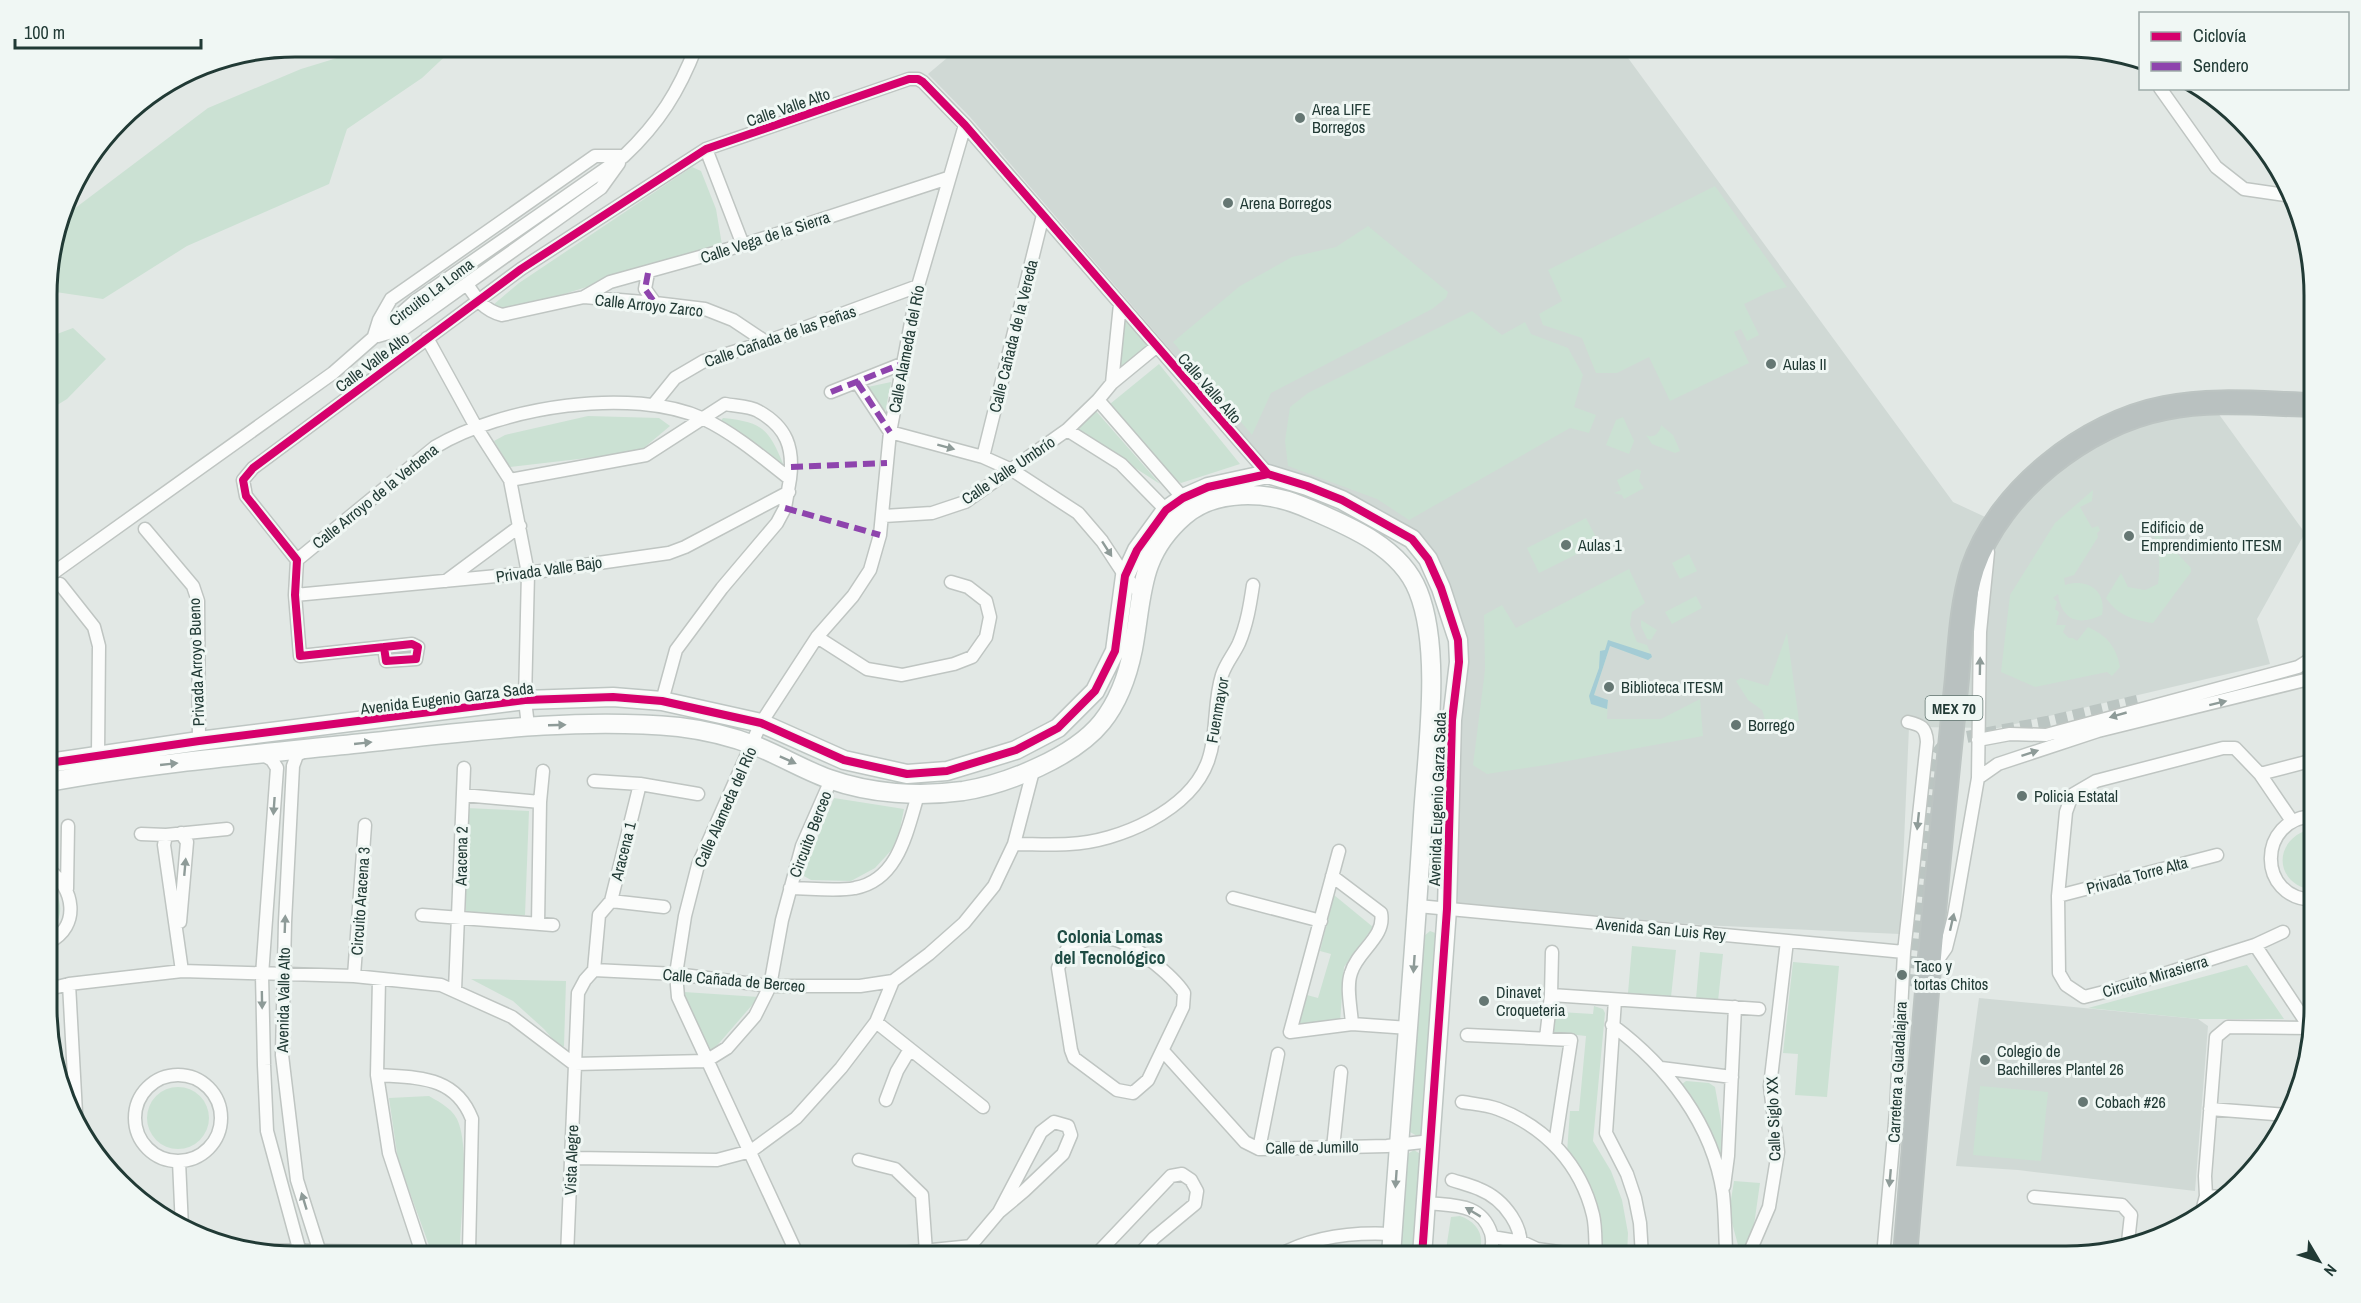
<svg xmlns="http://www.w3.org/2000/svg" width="2361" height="1303" font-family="'Archivo Narrow',sans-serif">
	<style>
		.built { fill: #d0d9d5 }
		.green { fill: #cbe1d3 }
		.water { fill: #a4ccd5 }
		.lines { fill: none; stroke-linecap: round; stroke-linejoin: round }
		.street-tunnel { stroke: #bbc5c2; stroke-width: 12; stroke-dasharray: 12 6; stroke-linecap: butt }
		.street-casing { stroke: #bfc5c2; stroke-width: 15 }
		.secondary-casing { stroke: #bec6c3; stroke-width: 21 }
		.highway-casing { stroke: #bcc4c2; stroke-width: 26 }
		.street { stroke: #fbfcfb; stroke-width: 12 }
		.secondary { stroke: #fbfcfb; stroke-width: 18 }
		.highway { stroke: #b9c1c0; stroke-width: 22 }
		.quiet { stroke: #8e44ad; stroke-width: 6; stroke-dasharray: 12 6; stroke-linecap: butt }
		.cycleway-casing { stroke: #f0f7f4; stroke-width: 11 }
		.cycleway { stroke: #d6006c; stroke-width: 8 }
		.oneway { fill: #8e9b98 }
		.poi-dot { fill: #657773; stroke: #f0f7f4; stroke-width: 2 }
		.labels { text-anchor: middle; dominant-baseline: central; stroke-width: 6; stroke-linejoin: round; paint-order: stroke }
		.shield { fill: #f0f7f4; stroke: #5f736e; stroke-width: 1.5 }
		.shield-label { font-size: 15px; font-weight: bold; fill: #213a35 }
		.street-label { font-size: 16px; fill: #213a35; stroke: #f0f7f4 }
		.poi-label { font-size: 16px; fill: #213a35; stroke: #f0f7f4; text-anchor: start }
		.neighbourhood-label { font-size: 18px; font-weight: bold; fill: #1e4b43; stroke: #f0f7f4 }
		.rim { fill: none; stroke: #213a35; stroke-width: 3 }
	</style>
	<rect width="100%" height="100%" fill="#e2e8e5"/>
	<!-- built -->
	<path class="built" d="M960,47H1620L1953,502L1996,522L2076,446L2210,402L2305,533L2257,619L2270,664L1998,728L1909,727L1900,934L1701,925L1458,903L1455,833L1464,651L1412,537L1272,468L970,117L928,74Z
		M1979,998L2198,1019L2208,1026L2195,1191L2018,1170L1956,1166Z"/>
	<!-- green -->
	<path class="green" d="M373,47H455L422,78L347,129L329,184L187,246L103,299L49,291V263L62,218L208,108L301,69Z
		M692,167L701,171L716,209L722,245L519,308L499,312L493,305L519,283Z
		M1715,186L1787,287L1769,292L1744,304L1759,335L1747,341L1741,329L1734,332L1749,363L1670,401L1649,357L1617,373H1596L1582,338L1543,325L1539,314L1562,301L1548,270Z
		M1368,226L1448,292L1446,298L1432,309L1271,393L1252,435L1173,342L1240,286L1292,257L1336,247Z
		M1472,311L1502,335L1525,322L1531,334L1568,348L1583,375L1574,407L1596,415L1589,433L1570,428L1409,520L1377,499L1288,466L1285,441L1290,407L1308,393Z
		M1123,314L1149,346L1120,371Z
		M73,328L106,359L67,399L49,410V337Z
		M1159,364L1240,464L1181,483L1164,470L1110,404Z
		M891,382L884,418L863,388Z
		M1095,410L1160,484L1073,428Z
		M588,416L659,418L670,426L639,452L510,467L494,441L505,435Z
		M1623,417L1634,441L1629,454L1606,445L1616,420Z
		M723,418C763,422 769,429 784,466L719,423Z
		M1661,425L1673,435L1680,451L1675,453L1652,444L1646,435C1654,439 1660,433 1661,425Z
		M1637,469L1641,471L1639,481L1644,488L1624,499L1622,495L1614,493L1621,490L1617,480Z
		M2093,490L2092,501L2080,507L2092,528L2098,526L2100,530L2097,533L2098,537L2074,575L2064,578L2065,585C2087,578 2107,590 2102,615C2079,626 2062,621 2058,594L2053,598L2057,602L2055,609L2059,612L2056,625H2066L2063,632L2069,638H2073L2077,641L2088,627C2107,636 2116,646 2120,667L2112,676L2107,672L2035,687L2001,672L2010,595L2055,523Z
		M1586,518L1599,543L1539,573L1527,548Z
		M2149,524L2191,568V572L2153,623C2133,620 2117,615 2106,598L2121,573L2128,587L2145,590L2158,584C2161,561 2159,545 2149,524Z
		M1689,554L1697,571L1680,579L1672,563Z
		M1629,569L1645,603L1632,612L1630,625L1637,642L1647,645L1652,657L1648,660L1610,646L1594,696L1608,700L1607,719H1661L1700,699L1703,736L1546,765L1487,774L1473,765L1485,670L1484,615L1502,605L1516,628Z
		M1696,596L1702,608L1672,624L1665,612Z
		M1641,620L1657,630L1651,640L1647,639L1641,626Z
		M1787,633L1799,721L1771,727L1766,723L1762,710L1748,700L1736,681L1741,678L1768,686Z
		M834,798L904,809L897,844L875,868L851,881L811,880L802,875Z
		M466,808L529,811L525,915L466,917Z
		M2307,830H2314V890C2276,886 2271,843 2307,830Z
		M49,884C63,898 65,918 49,932Z
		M1334,895L1373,927L1344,967L1340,1023L1298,1025L1307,995L1318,998L1331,954L1320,951Z
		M1430,931L1438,934L1422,1134L1417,1136L1410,1132L1409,1128L1424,936Z
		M1632,946L1676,950L1671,997L1628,993Z
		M1700,952L1723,954L1718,1001L1696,999Z
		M1793,962L1839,966L1827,1097L1795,1095L1798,1054L1783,1053Z
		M2247,965L2284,1019H2198L2088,1008Z
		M471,979L566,981L564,1046L561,1049L544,1029L513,1001Z
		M684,992L759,997L708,1056L681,997Z
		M1554,1003L1561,1004L1560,1012L1593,1014L1594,1006L1603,1009L1605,1013L1593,1141L1611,1171L1622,1200L1628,1233L1627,1256L1602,1255L1600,1221L1567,1152L1570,1111H1579L1586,1036L1550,1032Z
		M1686,1081L1709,1083L1715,1087L1721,1121L1723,1167L1681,1085Z
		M1980,1086L2048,1092L2041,1161L1973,1155Z
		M147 1118a31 31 0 1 1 62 0a31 31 0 1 1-62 0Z
		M429,1096C441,1103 455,1110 459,1124C469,1153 461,1213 460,1245L430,1248L398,1160L389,1098Z
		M1414,1150L1422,1155L1415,1256H1399L1406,1155Z
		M1734,1181L1760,1183L1754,1225L1741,1256L1729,1212Z
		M1460,1216C1478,1222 1487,1238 1477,1256H1445L1451,1217Z"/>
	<!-- water -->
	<path class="water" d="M1608,640L1651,654L1652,657L1648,660L1610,646L1594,695L1608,700L1607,709L1591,704L1589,696L1599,668L1600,651L1605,650Z"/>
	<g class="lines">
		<!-- street-tunnel -->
		<path class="street-tunnel" d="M1909,986L1934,763C1938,747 1945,742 1961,738L2047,722L2141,700"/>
		<defs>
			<path id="street" d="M2139,58L2140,61
				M2160,88L2216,167L2244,189L2292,196
				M706,149L743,245
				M648,273L645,289L655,303
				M467,284C477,300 484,310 502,315L584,297L655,303L705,309L733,320L766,342
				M584,297L610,282L743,245L948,178
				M374,336L379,320L391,299L595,156H624
				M378,336L405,328L601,188L619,163
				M427,338L476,427L510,480L528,573L525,700L528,726
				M857,382L890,432L983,457L1012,470L1078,513L1102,541L1125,576L1140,593
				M1112,383L1120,304
				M831,392L904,363
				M1098,400L1183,498
				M654,404L675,378L704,361L766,342L918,286
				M1067,430L1121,464L1166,510
				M983,457L1043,215
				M510,480L646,455L725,404C735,406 750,406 758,411C787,427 794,448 790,479
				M884,516L932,513L965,502L1067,430L1098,400L1112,383L1157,346
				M145,529L193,586L198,601L199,741
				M297,560L435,447C501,407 632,386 704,419C735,434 762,457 790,479L785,508L777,523L722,588L676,650L662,701
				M49,576L333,373L414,302L624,156C659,123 679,91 696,47
				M446,581L520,526
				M60,584L94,627L99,646L98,754
				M295,595L528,573L669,553L685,547L789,492
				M817,637L867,669L902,675L954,664L972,657L986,637L990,617L986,601L968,587L951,582
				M384,647L386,661L416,659L418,647L412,644L300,656L295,595L297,560L246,496L243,480L253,468L521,269L706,149L909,79H918L923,82L965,125L1268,474
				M1978,740L2010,734L2046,735L2298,667L2314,657
				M307,750L297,755L293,766L285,922L282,1055L297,1180L321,1256
				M262,754L272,760L277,768L262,975L264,1065L267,1131L301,1256
				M2260,774L2314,760
				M1978,778L1998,764L2098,731L2305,680L2314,676
				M594,781L640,784L698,794
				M463,795L540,802
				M2314,816C2257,818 2256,899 2314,900
				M141,834L166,835L227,829
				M166,835L164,845L182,971
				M1014,844C1032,844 1051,845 1069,844C1118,842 1190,811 1208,761C1218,733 1213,703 1222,675C1226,663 1234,654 1239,643C1247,624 1250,605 1253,585
				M1339,851L1290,1032L1352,1024L1409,1028
				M49,870C74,888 81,926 49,942
				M1332,876L1381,913C1386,937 1357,951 1351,973C1346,987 1351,1008 1352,1024
				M790,888C809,888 836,892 855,888C899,880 907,830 918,795
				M67,889L68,826
				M2058,896L2217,855
				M1233,898L1321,921
				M611,901L664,907
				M1418,906L1904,952
				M422,915L553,925
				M180,922L187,842L181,833
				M538,924L540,802L543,771
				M2283,932L2255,945L2120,988L2084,997L2066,985L2059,973L2058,896L2066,812L2072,795L2096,781L2223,748H2235L2260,774L2292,821
				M1088,939C1096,939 1105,937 1112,939C1132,942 1173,976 1184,993L1183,1007L1148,1080L1133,1093L1117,1090L1074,1058L1071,1050L1058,968L1067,949Z
				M2255,945L2310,1028
				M1932,968L1946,948L1954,916L1978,778L1980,632L1988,552
				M594,970L599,915L611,901L640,784
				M354,976L365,825
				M379,979L377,1075L389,1153L422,1253
				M69,984L76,1113
				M49,989L69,984L182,971L354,976L441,985L512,1017L574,1064
				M455,990L464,768
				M1551,995L1759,1009
				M1615,1000L1606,1133L1627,1174L1635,1198L1640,1223L1642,1256
				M876,1022L983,1107
				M1612,1025C1667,1066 1713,1124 1723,1194C1725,1212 1725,1231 1726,1249L1724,1256
				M1467,1035L1571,1040L1555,1144
				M1546,1038L1551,995L1552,952
				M1163,1051L1245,1142L1259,1149L1387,1146L1431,1141
				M574,1064L706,1061L727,1048L755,1016L770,986L782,920L802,846L831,780
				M1661,1068L1732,1077
				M377,1075C417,1078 455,1075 472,1119L469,1251
				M135 1118a43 43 0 1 1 86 0a43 43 0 1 1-86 0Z
				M886,1100L897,1071L910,1049
				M1462,1102C1474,1104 1487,1105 1498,1109C1546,1127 1581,1165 1593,1215C1596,1227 1595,1243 1596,1256
				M2210,1109L2287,1115
				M1333,1148L1341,1072
				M1259,1149L1278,1054
				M572,1158L717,1160L751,1151L796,1118L841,1068L876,1022L893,981
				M859,1160L895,1169L922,1195L926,1252
				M179,1161L182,1228
				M1452,1180C1461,1183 1470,1185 1479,1189C1504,1199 1527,1229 1519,1256
				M1724,1186L1728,1156L1735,1007
				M2206,1196L2225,1197
				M2034,1197L2122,1205L2131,1215L2128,1242
				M1427,1203C1454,1206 1481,1203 1491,1233C1493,1241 1492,1250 1488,1256
				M2201,1215L2206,1196L2205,1176L2216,1037L2228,1027L2313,1028
				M1492,1237L1522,1242L1537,1249L1587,1256
				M243,1250L724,1256
				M1491,1251L1520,1254L1526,1253
				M567,1256L578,993L585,980L594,970L676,974L770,986H860L893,981L929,954L964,923L994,886L1014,844L1033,771
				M798,1256L678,997L676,974L685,916L698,865L761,723L817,637L853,596L870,570L880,535L890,432L918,286L965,125
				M872,1256L972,1246
				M962,1256L999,1212L1041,1132L1054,1122L1068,1126L1071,1135L1063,1154L1024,1191L999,1212
				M1095,1256L1171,1176L1182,1174L1191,1180L1197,1191L1195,1204L1154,1238L1138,1256
				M1278,1256C1313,1236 1353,1232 1392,1234
				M1748,1256L1769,1207L1778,1152L1770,1086L1787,941
				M1883,1256L1896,1112L1904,952L1927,742C1926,727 1921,725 1908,722"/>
			<path id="secondary" d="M49,763L199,741L525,700L613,697L662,701L761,723L844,760L907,774L947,771L1016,750L1058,728L1095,691L1115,651L1125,576L1137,550L1166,510L1183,498L1208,487L1268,474L1307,486L1342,500L1412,539L1428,559L1441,588L1458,640L1459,662L1452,720L1447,909L1422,1256
				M49,782C152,763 258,754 363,743C469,732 573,717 679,727C704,730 733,737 756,746C781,756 804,770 829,779C871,794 919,797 963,791C1007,784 1074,757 1102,722C1118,702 1128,674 1133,649C1143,596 1138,556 1184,516C1215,489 1266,491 1302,506C1344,524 1400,545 1418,591C1442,650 1427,751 1423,816C1414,963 1401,1109 1391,1256"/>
			<path id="highway" d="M1905,1256C1917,1113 1928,969 1942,826C1947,777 1952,727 1957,678C1960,642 1962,603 1973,568C1999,491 2086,423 2165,408C2214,398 2265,404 2314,405"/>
		</defs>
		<!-- street casing -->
		<use href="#street" class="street-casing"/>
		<!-- secondary casing -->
		<use href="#secondary" class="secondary-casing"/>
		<!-- highway casing -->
		<use href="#highway" class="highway-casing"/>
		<!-- street -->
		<use href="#street" class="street"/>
		<!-- secondary -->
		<use href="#secondary" class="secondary"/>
		<!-- highway -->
		<use href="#highway" class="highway"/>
		<!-- quiet -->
		<path class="quiet" d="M648,273L645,289L655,303
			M857,382L890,432
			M831,392L904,363
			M791,467L887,463
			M785,508L880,535"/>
		<defs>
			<path id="cycleway" d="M384,647L386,661L416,659L418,647L412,644L300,656L295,595L297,560L246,496L243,480L253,468L521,269L706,149L909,79H918L923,82L965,125L1268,474
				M49,763L199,741L525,700L613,697L662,701L761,723L844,760L907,774L947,771L1016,750L1058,728L1095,691L1115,651L1125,576L1137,550L1166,510L1183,498L1208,487L1268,474L1307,486L1342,500L1412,539L1428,559L1441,588L1458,640L1459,662L1452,720L1447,909L1422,1256"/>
		</defs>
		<!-- cycleway casing -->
		<use href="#cycleway" class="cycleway-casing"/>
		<!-- cycleway -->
		<use href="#cycleway" class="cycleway"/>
	</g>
	<!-- one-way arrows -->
	<defs><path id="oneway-solid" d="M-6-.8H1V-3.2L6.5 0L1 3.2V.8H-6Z" transform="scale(1.5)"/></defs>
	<g class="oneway">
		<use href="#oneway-solid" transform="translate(946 447) rotate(15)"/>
		<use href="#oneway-solid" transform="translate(1107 549) rotate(57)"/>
		<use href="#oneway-solid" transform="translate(1980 666) rotate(-89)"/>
		<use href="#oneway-solid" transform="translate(2218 703) rotate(-14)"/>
		<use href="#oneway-solid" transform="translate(2118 715) rotate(164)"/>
		<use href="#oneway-solid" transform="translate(557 725) rotate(-2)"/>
		<use href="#oneway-solid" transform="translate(363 743) rotate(-6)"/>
		<use href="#oneway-solid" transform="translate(2030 753) rotate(-18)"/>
		<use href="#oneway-solid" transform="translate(788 760) rotate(24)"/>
		<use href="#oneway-solid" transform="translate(169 764) rotate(-6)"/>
		<use href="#oneway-solid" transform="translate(274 806) rotate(94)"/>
		<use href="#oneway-solid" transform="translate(1918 821) rotate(96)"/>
		<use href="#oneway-solid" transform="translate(185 867) rotate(-85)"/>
		<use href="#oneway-solid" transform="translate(1952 922) rotate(-77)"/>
		<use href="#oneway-solid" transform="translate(285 924) rotate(-88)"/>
		<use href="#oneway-solid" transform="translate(1414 964) rotate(94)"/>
		<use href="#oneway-solid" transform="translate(262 1000) rotate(89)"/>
		<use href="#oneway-solid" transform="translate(1890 1178) rotate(95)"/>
		<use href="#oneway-solid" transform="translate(1396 1179) rotate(94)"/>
		<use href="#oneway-solid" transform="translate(304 1201) rotate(-107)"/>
		<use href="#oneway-solid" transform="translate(1473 1212) rotate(-149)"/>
	</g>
	<!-- markers -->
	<g class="poi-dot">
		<circle cx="1300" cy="118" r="6"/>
		<circle cx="1228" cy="203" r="6"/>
		<circle cx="1771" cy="364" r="6"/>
		<circle cx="2129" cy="536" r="6"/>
		<circle cx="1566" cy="545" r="6"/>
		<circle cx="1609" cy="687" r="6"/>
		<circle cx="1736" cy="725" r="6"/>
		<circle cx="2022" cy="796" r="6"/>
		<circle cx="1902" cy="975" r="6"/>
		<circle cx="1484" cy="1001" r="6"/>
		<circle cx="1985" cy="1060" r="6"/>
		<circle cx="2083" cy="1102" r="6"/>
	</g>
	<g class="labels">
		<!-- shield labels -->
		<rect class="shield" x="1925.5" y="696" width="57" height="24" rx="4.5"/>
		<g class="shield-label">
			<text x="1954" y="708">MEX 70</text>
		</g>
		<!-- street labels -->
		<g class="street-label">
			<text transform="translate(788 107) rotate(-19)">Calle Valle Alto</text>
			<text transform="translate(765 237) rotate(-18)">Calle Vega de la Sierra</text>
			<text transform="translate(431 292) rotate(-37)">Circuito La Loma</text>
			<text transform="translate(649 305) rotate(6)">Calle Arroyo Zarco</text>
			<text transform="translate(780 336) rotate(-19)">Calle Cañada de las Peñas</text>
			<text transform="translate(1013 336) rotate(-76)">Calle Cañada de la Vereda</text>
			<text transform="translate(906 349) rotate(-79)">Calle Alameda del Río</text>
			<text transform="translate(372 362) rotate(-37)">Calle Valle Alto</text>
			<text transform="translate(1210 388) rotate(49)">Calle Valle Alto</text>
			<text transform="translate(1008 470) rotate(-34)">Calle Valle Umbrío</text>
			<text transform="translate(375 496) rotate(-39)">Calle Arroyo de la Verbena</text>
			<text transform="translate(549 569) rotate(-8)">Privada Valle Bajo</text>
			<text transform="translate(196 662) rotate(-92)">Privada Arroyo Bueno</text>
			<text transform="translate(447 698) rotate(-7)">Avenida Eugenio Garza Sada</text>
			<text transform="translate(1217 710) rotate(-80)">Fuenmayor</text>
			<text transform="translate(1437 799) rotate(-88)">Avenida Eugenio Garza Sada</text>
			<text transform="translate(725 807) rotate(-66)">Calle Alameda del Río</text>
			<text transform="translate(810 834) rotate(-69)">Circuito Berceo</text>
			<text transform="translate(623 851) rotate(-76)">Aracena 1</text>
			<text transform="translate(461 856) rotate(-89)">Aracena 2</text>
			<text transform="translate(2137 875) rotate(-15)">Privada Torre Alta</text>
			<text transform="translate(360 901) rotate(-86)">Circuito Aracena 3</text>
			<text transform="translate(1661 929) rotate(5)">Avenida San Luis Rey</text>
			<text transform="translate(2155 976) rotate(-17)">Circuito Mirasierra</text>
			<text transform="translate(734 980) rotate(5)">Calle Cañada de Berceo</text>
			<text transform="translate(283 1000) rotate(-89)">Avenida Valle Alto</text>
			<text transform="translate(1897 1072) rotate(-87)">Carretera a Guadalajara</text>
			<text transform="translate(1773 1119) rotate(-92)">Calle Siglo XX</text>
			<text transform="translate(1312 1147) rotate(-1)">Calle de Jumillo</text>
			<text transform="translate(571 1160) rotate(-88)">Vista Alegre</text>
		</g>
		<!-- poi labels -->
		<g class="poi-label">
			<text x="1312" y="109">Area LIFE<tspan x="1312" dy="18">Borregos</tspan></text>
			<text x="1240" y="203">Arena Borregos</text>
			<text x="1783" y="364">Aulas II</text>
			<text x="2141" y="527">Edificio de<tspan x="2141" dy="18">Emprendimiento ITESM</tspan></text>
			<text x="1578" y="545">Aulas 1</text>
			<text x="1621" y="687">Biblioteca ITESM</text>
			<text x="1748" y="725">Borrego</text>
			<text x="2034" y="796">Policia Estatal</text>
			<text x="1914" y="966">Taco y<tspan x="1914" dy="18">tortas Chitos</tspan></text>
			<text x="1496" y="992">Dinavet<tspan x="1496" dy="18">Croqueteria</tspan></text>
			<text x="1997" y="1051">Colegio de<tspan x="1997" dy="18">Bachilleres Plantel 26</tspan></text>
			<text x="2095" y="1102">Cobach #26</text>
		</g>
		<!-- neighbourhood labels -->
		<g class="neighbourhood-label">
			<text x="1110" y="936">Colonia Lomas<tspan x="1110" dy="21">del Tecnológico</tspan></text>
		</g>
	</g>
	<!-- crop -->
	<path d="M0 0H2361V1303H0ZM295 57H2066A238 238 0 0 1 2304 295V1008A238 238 0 0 1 2066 1246H295A238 238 0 0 1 57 1008V295A238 238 0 0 1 295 57Z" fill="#f0f7f4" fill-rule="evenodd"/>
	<path class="rim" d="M295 57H2066A238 238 0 0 1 2304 295V1008A238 238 0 0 1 2066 1246H295A238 238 0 0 1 57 1008V295A238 238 0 0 1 295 57Z"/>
	<!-- legend -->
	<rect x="2139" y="12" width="210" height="78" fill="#f0f7f4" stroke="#9daba8" stroke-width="1.5"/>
	<rect x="2151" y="32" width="30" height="9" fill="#d6006c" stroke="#9daba8" stroke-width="1.5"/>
	<text x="2193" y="42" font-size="18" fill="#213a35">Ciclovía</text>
	<rect x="2151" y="62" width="30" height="9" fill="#8e44ad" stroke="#9daba8" stroke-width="1.5"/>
	<text x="2193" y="72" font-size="18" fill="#213a35">Sendero</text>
	<!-- north arrow -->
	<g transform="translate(2319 1261) rotate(129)" stroke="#f0f7f4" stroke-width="4.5" paint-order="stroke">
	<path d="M0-4.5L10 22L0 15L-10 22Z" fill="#213a35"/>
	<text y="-9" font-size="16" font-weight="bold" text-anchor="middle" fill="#213a35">N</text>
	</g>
	<!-- scale -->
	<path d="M15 39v9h186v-9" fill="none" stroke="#213a35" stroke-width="3"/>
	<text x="24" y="39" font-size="18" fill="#213a35" stroke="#f0f7f4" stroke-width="4.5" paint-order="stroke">100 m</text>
</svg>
